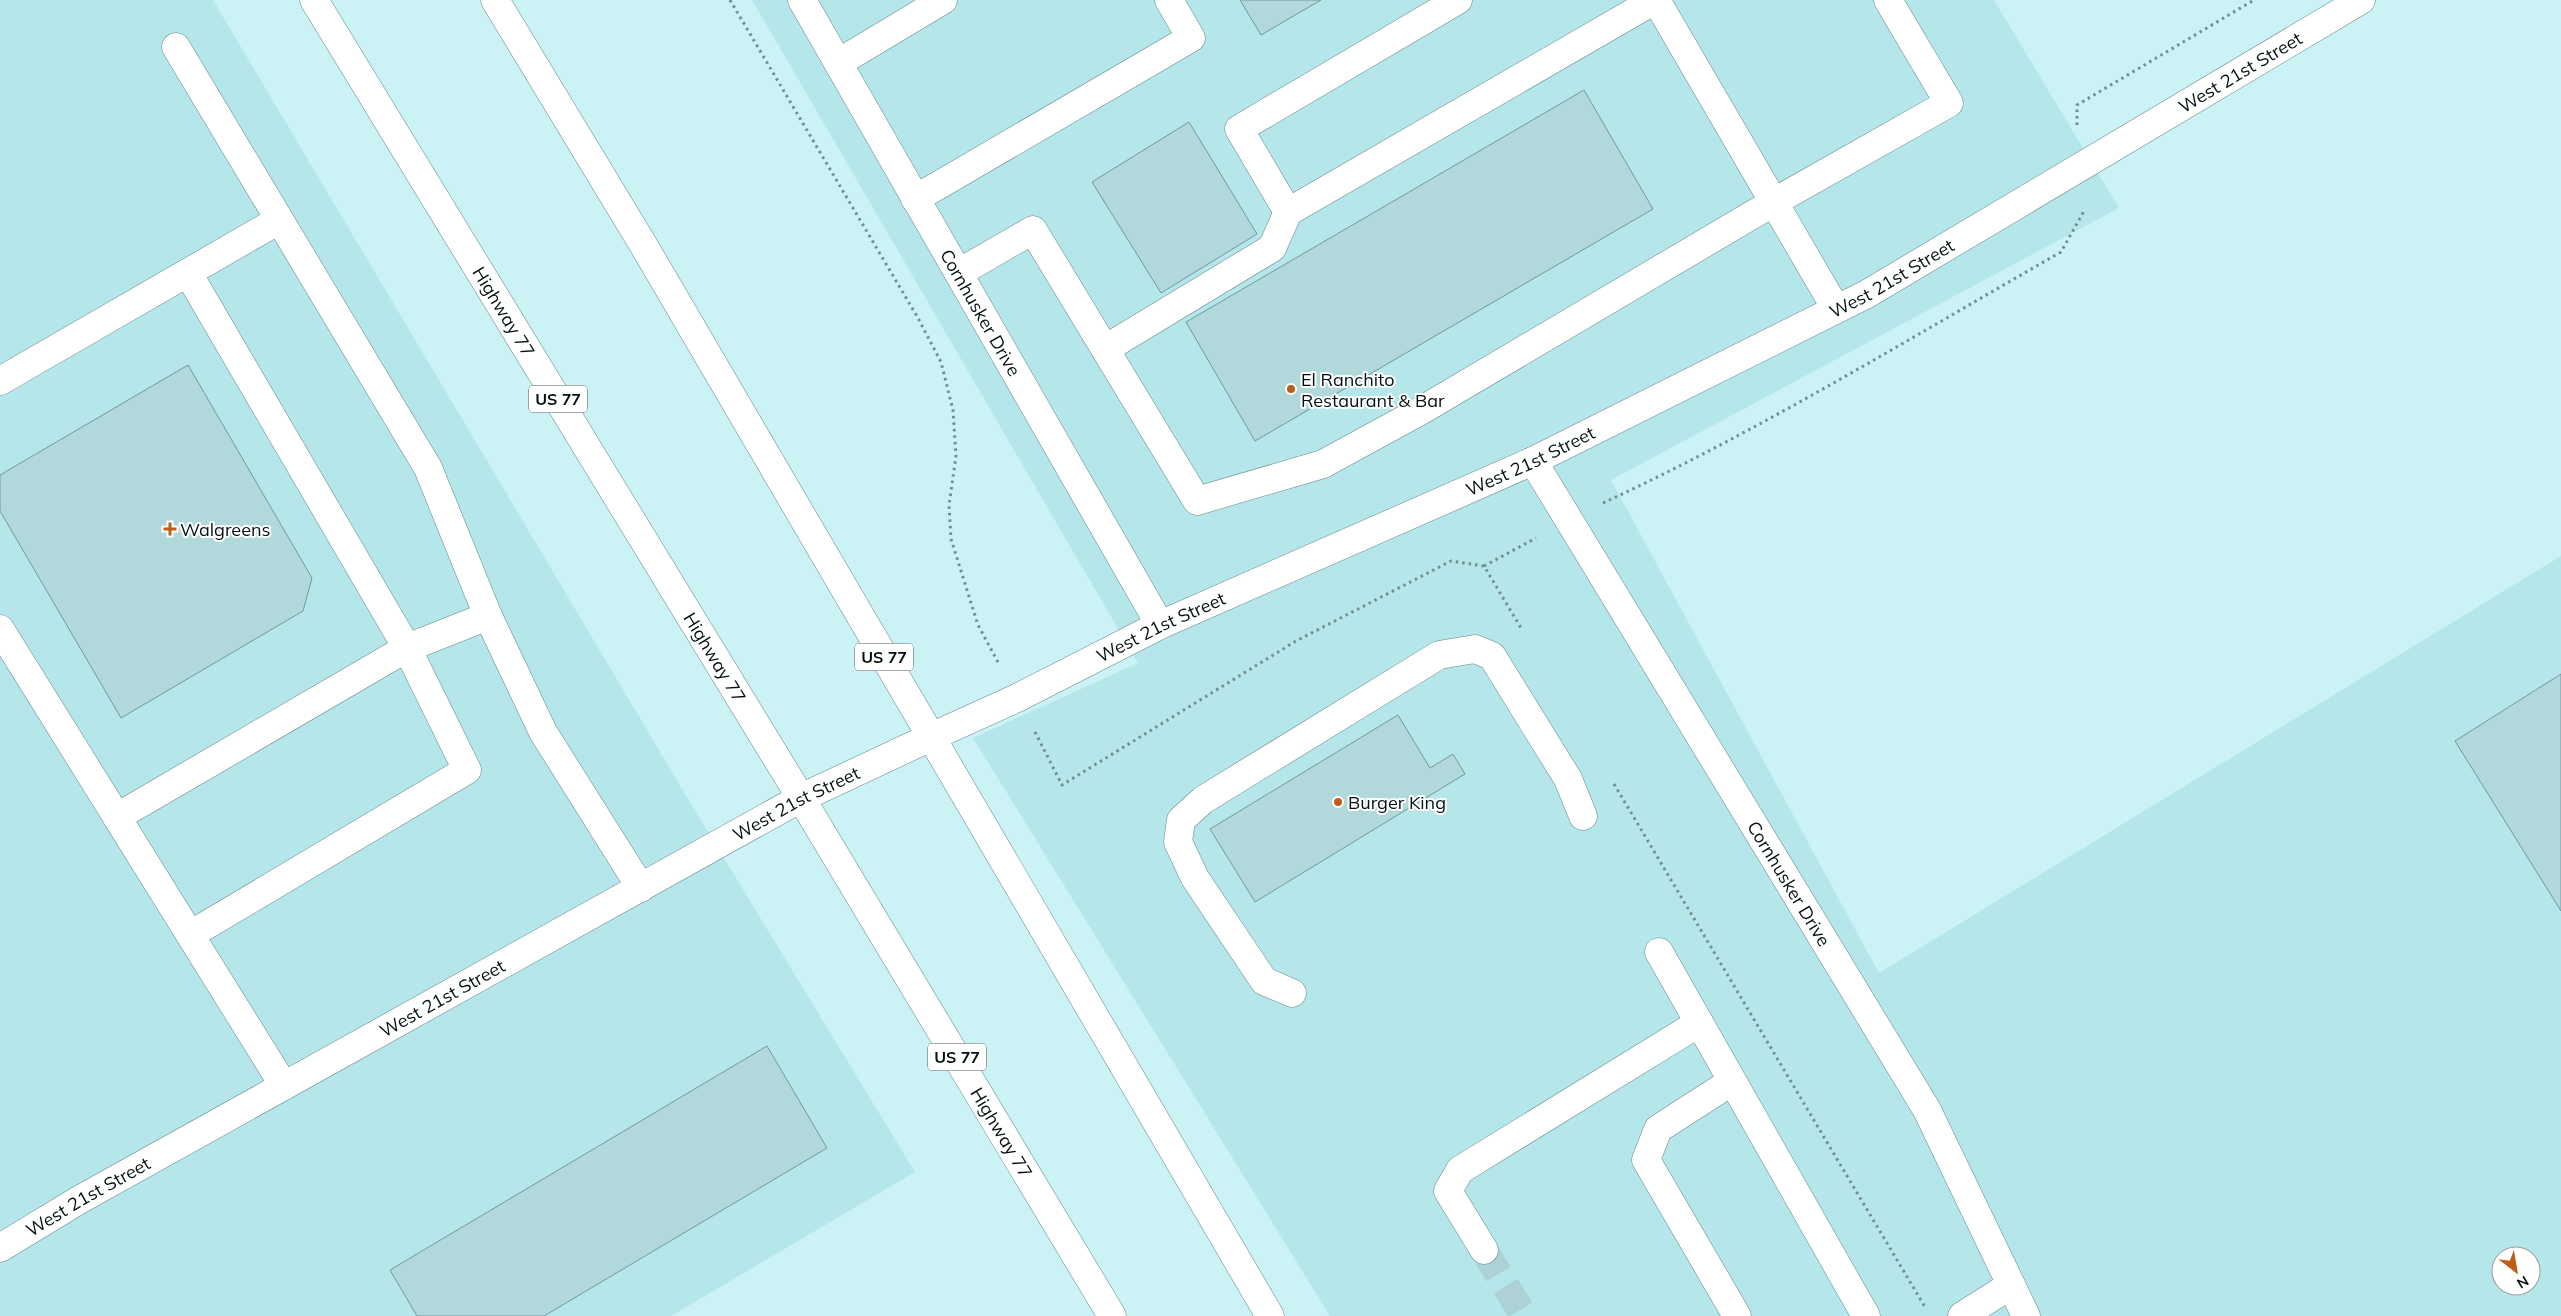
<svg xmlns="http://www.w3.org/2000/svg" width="2561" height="1316" font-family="Mulish,sans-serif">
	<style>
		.built { fill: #b5e7ea; fill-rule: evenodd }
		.building { fill: #b1d8db; stroke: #72989a }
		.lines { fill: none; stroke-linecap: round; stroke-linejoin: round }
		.minor-tunnel { stroke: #add1d4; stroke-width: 28; stroke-dasharray: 28 14; stroke-linecap: butt }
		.minor-casing { stroke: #62878a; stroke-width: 29 }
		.major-casing { stroke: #62878a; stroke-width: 29 }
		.highway-casing { stroke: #62878a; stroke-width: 29 }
		.path { stroke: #728e90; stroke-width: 3; stroke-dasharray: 2.5 4; stroke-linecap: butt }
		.minor { stroke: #fff; stroke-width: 28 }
		.major { stroke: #fff; stroke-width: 28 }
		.highway { stroke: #fff; stroke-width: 28 }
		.poi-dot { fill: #bd5d17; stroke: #fff; stroke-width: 2 }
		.labels { text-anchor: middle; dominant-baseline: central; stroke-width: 4; stroke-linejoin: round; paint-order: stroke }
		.shield { fill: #fff; stroke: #4f5858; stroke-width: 1 }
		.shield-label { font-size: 16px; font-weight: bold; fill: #031011 }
		.street-label { font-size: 18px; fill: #031011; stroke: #fff }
		.poi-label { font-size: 18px; fill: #031011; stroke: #fff; text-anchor: start }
	</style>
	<rect width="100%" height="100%" fill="#cbf3f6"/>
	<!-- built -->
	<path class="built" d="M0,0H213L694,809L915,1172L671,1316H0Z
		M752,0H1994L2119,208L1611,480L1879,973L2561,556V1316H1330L973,738L1138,663ZM2501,1256H2531V1286H2501Z"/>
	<!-- building -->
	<path class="building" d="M1240,0H1321L1261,35Z
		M1584,90L1653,209L1255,441L1186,322Z
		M1189,122L1257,234L1161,293L1092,182Z
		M188,365L312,578L303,611L121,718L0,511V475Z
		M2561,674V911L2455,741Z
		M1398,715L1430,768L1453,754L1465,774L1255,902L1210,829Z
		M767,1046L827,1148L544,1316H417L390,1270Z"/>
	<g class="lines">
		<!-- minor-tunnel -->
		<path class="minor-tunnel" d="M1484,1250L1524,1316"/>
		<defs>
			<g id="minor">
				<path id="s1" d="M802,0L1160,625"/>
				<path d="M1458,0L1239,129L1288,212L1655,0"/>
				<path d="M1656,0L1836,309"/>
				<path d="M176,47L428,468L488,616L543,732L641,888"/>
				<path d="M838,63L943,0"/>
				<path d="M915,199L1191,38L1169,0"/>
				<path d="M960,272L1033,230L1197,501L1323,464L1422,410L1774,202L1949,103L1888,0"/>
				<path d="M188,273L407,648L467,770L190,935"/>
				<path d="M1105,349L1272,248L1288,212"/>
				<path d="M0,381L279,220"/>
				<path id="s2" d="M1533,461L1927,1110L2026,1316"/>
				<path d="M0,629L284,1086"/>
				<path id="s3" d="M931,737L1017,698L1160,625L1533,461L1867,294L2361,0"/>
				<path d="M117,817L407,648L488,616"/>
				<path d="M1659,952L1866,1316"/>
				<path d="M1292,993L1264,981L1195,878L1178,842L1181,820L1203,800L1439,655L1475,649L1492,656L1568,779L1583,816"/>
				<path d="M1731,1082L1658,1129L1646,1160L1737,1316"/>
				<path d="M1484,1250L1448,1191L1460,1170L1699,1023"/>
				<path d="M1962,1316L2011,1285"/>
			</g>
			<g id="major">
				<path id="s4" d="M0,1248L79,1200L801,798L931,737"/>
			</g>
			<g id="highway">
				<path id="s5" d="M314,0L801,798L1112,1316"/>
				<path d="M495,0L644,246L1270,1316"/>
			</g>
		</defs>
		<!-- minor casing -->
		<use href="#minor" class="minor-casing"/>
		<!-- major casing -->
		<use href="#major" class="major-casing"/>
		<!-- highway casing -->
		<use href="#highway" class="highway-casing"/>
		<!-- path -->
		<path class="path" d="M730,0L918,318L941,362L953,410L956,456L949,505L951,539L978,625L999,664
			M2077,125V105L2254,0
			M1603,503C1761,430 1910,338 2061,252L2084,211
			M1484,566L1536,538
			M1035,732L1062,785L1296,641L1451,561L1484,566L1521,628
			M1614,784L1925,1307"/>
		<!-- minor -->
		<use href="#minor" class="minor"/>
		<!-- major -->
		<use href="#major" class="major"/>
		<!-- highway -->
		<use href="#highway" class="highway"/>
	</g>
	<!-- markers -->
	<g class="poi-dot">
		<circle cx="1291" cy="389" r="5"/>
		<path d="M167.5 521.5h5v5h5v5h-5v5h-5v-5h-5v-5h5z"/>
		<circle cx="1338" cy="802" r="5"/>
	</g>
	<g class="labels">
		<!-- shield labels -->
		<g class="shield">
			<rect x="529" y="385.5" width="58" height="27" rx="4"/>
			<rect x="855" y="643.5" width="58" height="27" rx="4"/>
			<rect x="928" y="1043.5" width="58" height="27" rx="4"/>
		</g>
		<g class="shield-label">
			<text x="558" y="399">US 77</text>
			<text x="884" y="657">US 77</text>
			<text x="957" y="1057">US 77</text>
		</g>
		<!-- street labels -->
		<g class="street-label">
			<text stroke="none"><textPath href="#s3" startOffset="1470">West 21st Street</textPath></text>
			<text stroke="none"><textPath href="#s3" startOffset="1065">West 21st Street</textPath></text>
			<text stroke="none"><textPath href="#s5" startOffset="365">Highway 77</textPath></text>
			<text stroke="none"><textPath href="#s1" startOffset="360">Cornhusker Drive</textPath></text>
			<text stroke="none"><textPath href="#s3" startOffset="660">West 21st Street</textPath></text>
			<text stroke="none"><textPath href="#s3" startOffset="255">West 21st Street</textPath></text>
			<text stroke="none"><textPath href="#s5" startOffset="770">Highway 77</textPath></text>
			<text stroke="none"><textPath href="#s4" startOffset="912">West 21st Street</textPath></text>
			<text stroke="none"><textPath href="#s2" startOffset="494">Cornhusker Drive</textPath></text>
			<text stroke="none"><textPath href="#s4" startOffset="508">West 21st Street</textPath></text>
			<text stroke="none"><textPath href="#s5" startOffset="1325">Highway 77</textPath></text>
			<text stroke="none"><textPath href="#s4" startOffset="102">West 21st Street</textPath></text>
		</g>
		<!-- poi labels -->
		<g class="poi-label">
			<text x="1301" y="379">El Ranchito<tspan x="1301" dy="21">Restaurant &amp; Bar</tspan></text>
			<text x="180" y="529">Walgreens</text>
			<text x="1348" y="802">Burger King</text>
		</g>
	</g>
	<!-- north arrow -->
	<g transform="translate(2516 1271) rotate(149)"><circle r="24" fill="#ffffff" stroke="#9a9fa0"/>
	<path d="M0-4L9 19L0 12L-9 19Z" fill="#bd5d17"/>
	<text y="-8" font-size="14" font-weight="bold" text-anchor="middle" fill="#031011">N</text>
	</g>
</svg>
